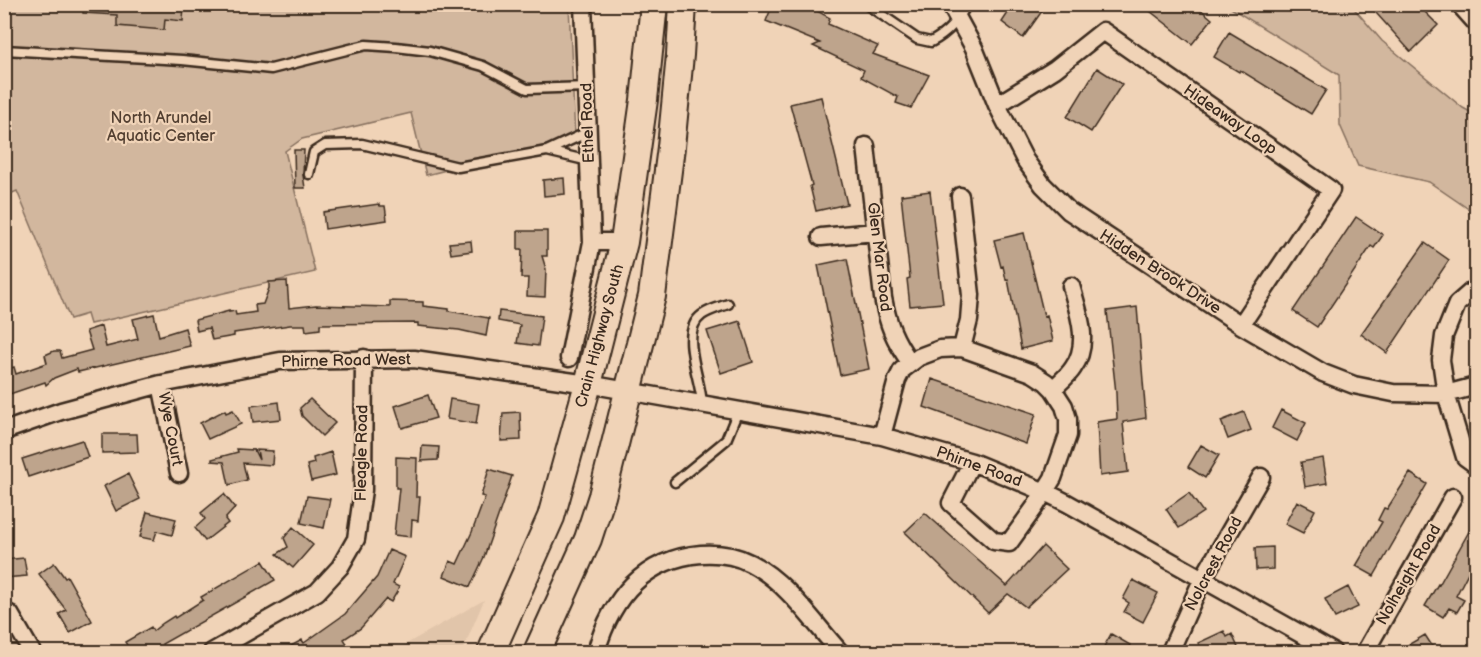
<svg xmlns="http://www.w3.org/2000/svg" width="1481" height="657" font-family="'Balsamiq Sans',sans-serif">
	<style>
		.built { fill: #e1c5aa }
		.green { fill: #d2b79e; stroke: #86705e; stroke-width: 1.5 }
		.building { fill: #bea48c; stroke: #3b2a1e; stroke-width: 1.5 }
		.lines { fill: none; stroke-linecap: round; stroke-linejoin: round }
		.lane-casing { stroke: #3b2a1e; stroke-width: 13 }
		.street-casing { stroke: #3b2a1e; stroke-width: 21 }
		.primary-casing { stroke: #3b2a1e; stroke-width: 30 }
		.lane { stroke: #f0d3b7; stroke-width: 8 }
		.street { stroke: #f0d3b7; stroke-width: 16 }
		.primary { stroke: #f0d3b7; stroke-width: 26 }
		.labels { text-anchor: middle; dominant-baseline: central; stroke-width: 4.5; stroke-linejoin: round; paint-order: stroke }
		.park-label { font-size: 16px; fill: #523f31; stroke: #f0d3b7 }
		.street-label { font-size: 16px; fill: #3b2a1e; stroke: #f0d3b7 }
	</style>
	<rect width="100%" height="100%" fill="#f0d3b7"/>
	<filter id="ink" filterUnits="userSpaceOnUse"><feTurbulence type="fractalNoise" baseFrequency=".0167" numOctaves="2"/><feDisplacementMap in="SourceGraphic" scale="12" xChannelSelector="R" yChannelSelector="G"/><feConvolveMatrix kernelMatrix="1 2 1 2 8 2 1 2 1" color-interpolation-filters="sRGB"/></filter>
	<g filter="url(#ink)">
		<!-- built -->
		<path class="built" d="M484,600L462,652H392Z"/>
		<!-- green -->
		<path class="green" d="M5,5H569L575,138L426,175L411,113L302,139L285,151L315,272L90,324L87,314L70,319L17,191L5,196Z
			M1226,5H1351L1382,41L1463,108L1476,115V214L1429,182L1358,166L1340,125L1339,75Z"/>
		<!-- building -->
		<path class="building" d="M83,4H184L183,21L165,19L164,30L117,26V15L83,13Z
			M773,4H805L830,18L828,24L878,46L873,54L929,75L911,108L896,103L898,97L861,77L864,70L813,46L820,43L766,21Z
			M1014,4H1047L1023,38L1002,22Z
			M1141,4H1194L1212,19L1192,44Z
			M1368,4H1417L1438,25L1411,52Z
			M1229,32L1326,90L1311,114L1240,70L1239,72L1214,57Z
			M1097,68L1122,84L1091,132L1067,117Z
			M821,97L847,204L816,211L810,186L812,185L790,104Z
			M294,150H304L303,175L305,188H295Z
			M564,178L565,194L544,196L543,180Z
			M930,191L943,303L910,306L907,279L910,278L901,195Z
			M379,204L380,206H385L387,220L325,229L323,212Z
			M1356,217L1383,235L1374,248L1371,246L1317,327L1293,311Z
			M518,231H547V256H542L546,269L545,297L527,296L528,278H521L522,249H518Z
			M1024,233L1044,316L1047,315L1053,341L1021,349L1008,279L1006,280L1003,266L1001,267L994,240Z
			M471,241L472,251L451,254L449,243Z
			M1425,243L1449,260L1387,353L1361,334Z
			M847,259L869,369L840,375L818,265Z
			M287,281L289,308L316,305L390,307V301L423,302V306L449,309V311L489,318L486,336L459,330L418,326V323L320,324V329L306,331L305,325H290L234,333V336L212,340L209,328L197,331L195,320L229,311V312L235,311L236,315L256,312L255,305L263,304L269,288V282Z
			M1137,307L1146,418L1123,422L1128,472L1100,476L1097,422L1117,419L1116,393L1107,311Z
			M499,311L542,316L538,346L517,343L520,325L498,321Z
			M154,314L159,336L185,328L190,346L91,369L78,372L77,369L54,378L46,385L45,382L4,396V370L14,367L16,374L47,363L45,355L54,351H60L62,358L92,350L86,331L101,326L106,347L138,339L133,319Z
			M740,321L753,362L721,373L707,331Z
			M932,379L1036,414L1026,444L924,407Z
			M428,395L436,418L402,428L395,406Z
			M310,399L335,423L322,436L302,416L300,408Z
			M450,399L479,404L476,424L447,419Z
			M279,402L281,419L253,422L251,406Z
			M225,410L226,413L233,410L241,424L208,439L200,423Z
			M1281,410L1306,423L1297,441L1272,428Z
			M520,412L521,440L501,441L503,413Z
			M1244,412L1251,430L1228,439L1221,421Z
			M102,434H137L138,452L102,453Z
			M82,440L88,457L28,477L22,459Z
			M1201,445L1219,455L1205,478L1188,467Z
			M422,446L439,447L438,460L421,461Z
			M237,449L254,450L259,460L257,450L273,451L272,465L243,463L247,480L229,485L224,462L212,461V459L238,452Z
			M331,452L336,475L311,481L307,465L314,463L313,458Z
			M396,457L417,458L416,497H420L418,521L412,520L411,537L394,535L399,488H396Z
			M1323,458L1327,483L1305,487L1301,462Z
			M489,469L512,476L484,557L470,587L444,576L450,561L457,564L472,532L485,497L481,496Z
			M1410,473L1427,484L1374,576L1356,566L1382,522L1378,520L1384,508L1387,509Z
			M128,474L140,499L116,511L104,486Z
			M1189,493L1203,512L1179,528L1166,509Z
			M224,494L235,508L225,519L228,523L205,541L195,528L205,519L201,513Z
			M307,496L330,499L324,528L301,523Z
			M1297,501L1315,510L1303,533L1285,524Z
			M147,512L176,519L172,535L157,531L154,540L140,537Z
			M925,513L1007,586L1043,546L1067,569L1026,607L1008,594L988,613L905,532Z
			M1476,519V557L1456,596L1464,600L1457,612L1449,608L1443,617L1425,606L1438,584L1439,585Z
			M293,527L313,545L293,568L277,554L288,547L284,538Z
			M1273,547V569L1256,570L1255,548Z
			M389,550L405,557L393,584L399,587L397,592L391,602L386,599L361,628L344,639L349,647L341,652L334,646L322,652H280L302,640L304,643L345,614L377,577Z
			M24,558L27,576L4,578V560Z
			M263,561L275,580L162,644L163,646L152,652H131L125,642L151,627L153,631L163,623L174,616L175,618L203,600L201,597Z
			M54,563L65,578L67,576L92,621L70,633L59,614L66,610L39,574Z
			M1133,580L1158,593L1143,622L1124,612L1129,603L1123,599Z
			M1348,587L1358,607L1335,618L1325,599Z
			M1224,631L1227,637L1232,634L1240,652H1203L1198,643Z
			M1111,634L1130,645L1126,652H1101Z
			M1425,635L1436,652H1412L1408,645Z"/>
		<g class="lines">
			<defs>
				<path id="lane" d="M866,4L917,39L931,42C948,33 958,21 967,4
					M4,50L182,60L271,69L366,45L396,47L430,51L483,66L527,89L587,87
					M547,151L589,161
					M309,174L314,152L325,145L362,144L458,167L547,151L588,132
					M702,404C701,378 678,332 702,315C709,310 720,307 728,304
					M675,482L726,440L738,411"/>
				<path id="street" d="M950,4L974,48L997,105L1025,160L1043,185L1069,211L1241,325L1323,373L1354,385L1393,393L1446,394L1476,386
					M1459,4L1476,23
					M997,105L1055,69L1103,31L1331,190L1241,325
					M866,146L883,298C888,324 894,340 910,362
					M960,196L971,295L969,320L962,348
					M821,237L875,232
					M592,242H624
					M1476,291L1473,290L1457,304L1444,336L1441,360L1446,394L1465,457L1476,465
					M569,358L592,242L583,4
					M161,384L179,473
					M1053,389C1060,382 1068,376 1073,368C1091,344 1078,311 1071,286
					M4,431L61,411L161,384L280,361L414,359L588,384L882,436L972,462L1045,492L1067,503L1333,652
					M882,436L897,380L902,370L919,357L940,349L962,348L1032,373L1046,382L1053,389L1064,406L1068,419V435L1053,478L1035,507L1009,543L994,541L951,503L972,462
					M10,614L32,652
					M212,652L317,592L340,567L356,539L363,490L364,358
					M596,652C611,599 643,559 701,554C718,553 735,555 750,563C787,582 813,622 840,652
					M1170,652L1202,580L1261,477
					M1365,652L1453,497"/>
				<path id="primary" d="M491,652L551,517L588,384L624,242L644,100L654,4
					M537,652L588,539L602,496L652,296L671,147L680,55L683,4"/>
			</defs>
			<!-- lane casing -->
			<use href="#lane" class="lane-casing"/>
			<!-- street casing -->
			<use href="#street" class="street-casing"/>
			<!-- primary casing -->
			<use href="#primary" class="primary-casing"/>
			<!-- lane -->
			<use href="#lane" class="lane"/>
			<!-- street -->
			<use href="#street" class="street"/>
			<!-- primary -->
			<use href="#primary" class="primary"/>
		</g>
	</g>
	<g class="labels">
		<!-- park labels -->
		<g class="park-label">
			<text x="161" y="118">North Arundel<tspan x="161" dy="18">Aquatic Center</tspan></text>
		</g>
		<!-- street labels -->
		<g class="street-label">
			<text transform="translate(1230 120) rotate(35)">Hideaway Loop</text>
			<text transform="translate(588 123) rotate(-92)">Ethel Road</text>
			<text transform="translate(879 257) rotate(83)">Glen Mar Road</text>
			<text transform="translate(1160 272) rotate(33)">Hidden Brook Drive</text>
			<text transform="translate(600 336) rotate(-75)">Crain Highway South</text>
			<text transform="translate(346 361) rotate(-1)">Phirne Road West</text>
			<text transform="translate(170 429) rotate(79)">Wye Court</text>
			<text transform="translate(362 453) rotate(-89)">Fleagle Road</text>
			<text transform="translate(979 467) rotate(20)">Phirne Road</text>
			<text transform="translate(1214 564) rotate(-62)">Nolcrest Road</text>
			<text transform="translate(1409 575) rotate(-60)">Nolheight Road</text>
		</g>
	</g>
	<!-- margin -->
	<rect width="1481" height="657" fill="none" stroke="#f0d3b7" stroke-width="24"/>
	<rect x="12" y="12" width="1457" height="633" fill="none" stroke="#3b2a1e" stroke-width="2" filter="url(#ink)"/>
</svg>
